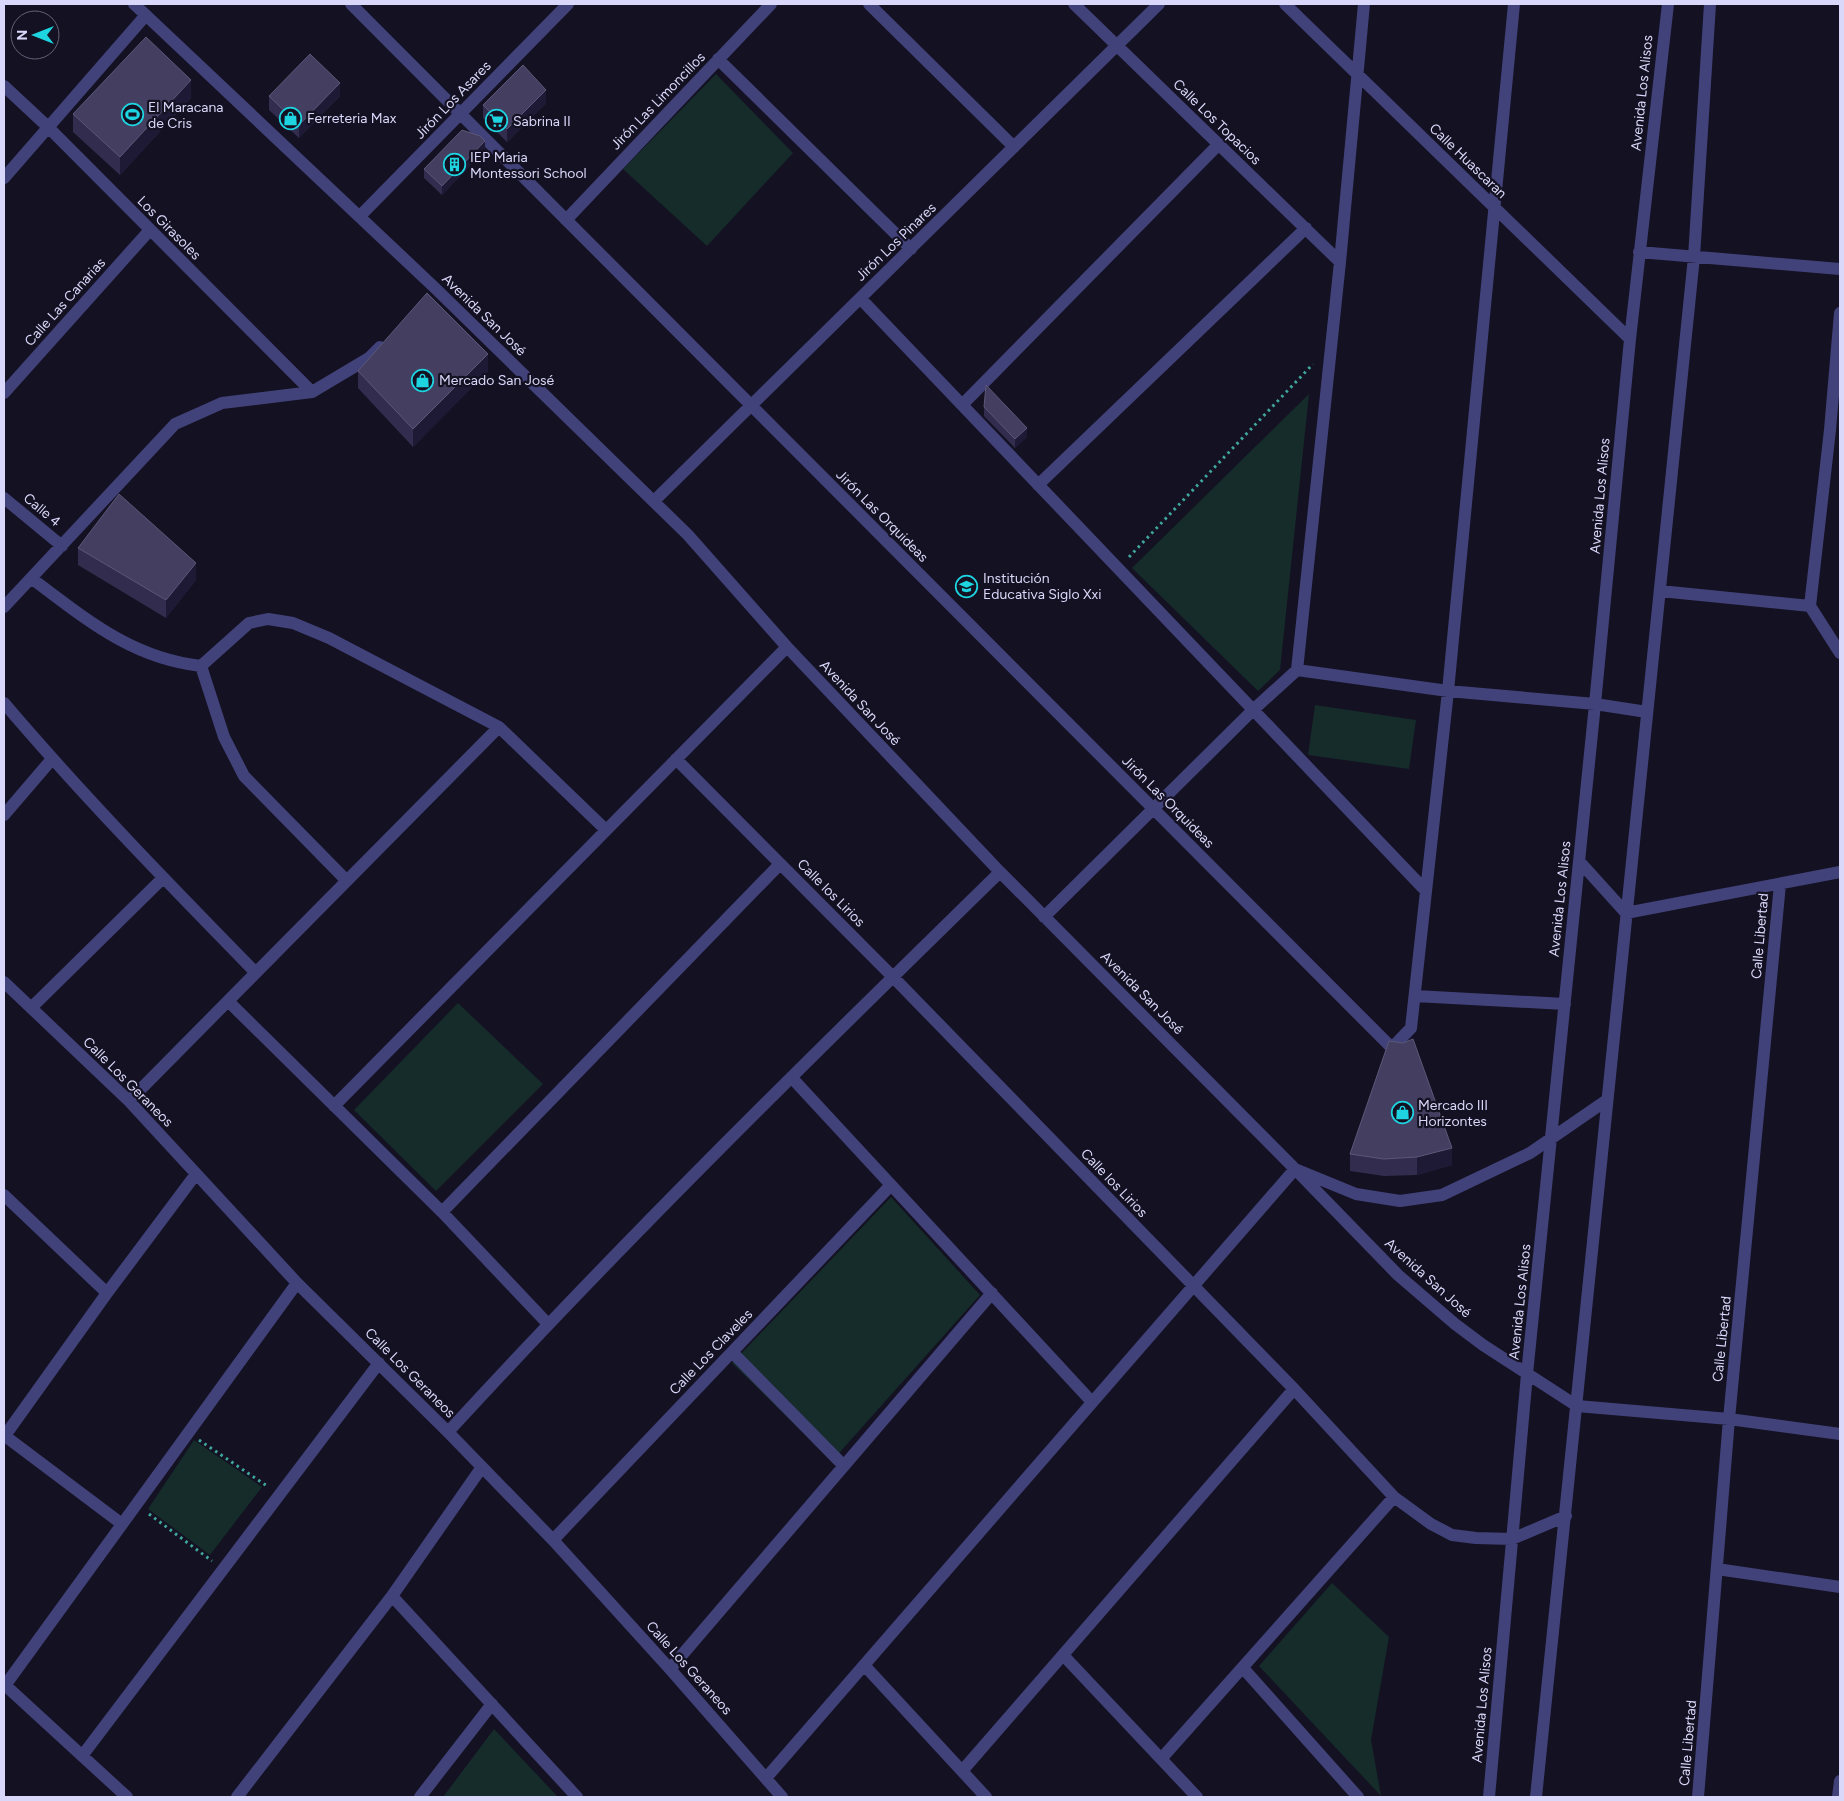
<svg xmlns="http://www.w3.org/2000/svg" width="1844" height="1801" font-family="Figtree,sans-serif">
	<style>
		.green { fill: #152c2a }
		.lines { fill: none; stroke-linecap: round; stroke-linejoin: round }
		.path { stroke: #3fa79d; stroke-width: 3; stroke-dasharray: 2.5 4; stroke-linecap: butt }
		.minor { stroke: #42427b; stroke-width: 12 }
		.wall { fill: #322d4e }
		.shaded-wall { fill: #1e1a35 }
		.building { fill: #443f60; stroke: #5b5778 }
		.labels { text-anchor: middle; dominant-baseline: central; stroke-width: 4.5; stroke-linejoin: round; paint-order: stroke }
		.street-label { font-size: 14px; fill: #dad8fa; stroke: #141122 }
		.poi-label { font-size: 14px; fill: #dad8fa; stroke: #141122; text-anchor: start }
	</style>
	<rect width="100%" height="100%" fill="#141122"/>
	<!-- green -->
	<path class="green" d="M716,74L793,153L707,246L623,169Z
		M1309,394L1280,670L1258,691L1132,568Z
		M1315,705L1416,720L1409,769L1308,755Z
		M458,1003L543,1084L436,1191L354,1110Z
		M891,1197L980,1295L832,1461L732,1363Z
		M194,1440L262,1487L210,1555L148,1509Z
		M1332,1583L1389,1637L1371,1740L1381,1796L1259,1666Z
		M494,1729L558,1797H443Z"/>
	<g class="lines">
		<!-- path -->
		<path class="path" d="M1129,557L1313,364
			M199,1440L267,1486
			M149,1514L212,1561"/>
		<!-- minor -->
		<path class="minor" d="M134,4L435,288L688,535L787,647L1000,872L1295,1169L1398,1275L1455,1324L1483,1345L1577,1406L1729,1419L1840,1434
			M351,4L1392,1048L1411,1028L1448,691L1514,4
			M869,4L1014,147
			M1074,4L1340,262
			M1285,4L1630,339
			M718,59L911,249
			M4,86L48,127L312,392
			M4,178L146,15
			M360,216L568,4
			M566,220L771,4
			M1639,252L1840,269
			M860,298L1426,891
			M1840,313L1830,430L1810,606L1840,653
			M4,393L149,231
			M962,405L1219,144
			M1038,485L1306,228
			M4,498L62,546
			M654,501L1159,4
			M31,578C86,619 131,658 201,666L249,623L268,619L293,623L329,638L499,727L606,830
			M1660,591L1810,606
			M4,607L175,424L222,403L312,392L369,358L380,347
			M201,666L224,737L244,776L347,881
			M1297,670L1448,691L1595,704L1647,712
			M4,703C84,797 170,885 256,973
			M676,759L893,977L1294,1389L1394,1497L1431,1524L1452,1535L1476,1538L1512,1539L1566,1516
			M4,815L52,759
			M1579,861L1626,913L1840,872
			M1044,917L1253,710L1297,670L1340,262L1364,4
			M4,982L129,1101L297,1283L448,1432L553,1540L670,1669L782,1797
			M1415,996L1565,1004
			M228,1001L442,1212L548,1324
			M31,1008L163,878
			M792,1078L1092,1402
			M129,1101L499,727
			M334,1106L787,647
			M4,1195L107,1293
			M442,1212L780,864
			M732,1352L844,1466
			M448,1432C625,1239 813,1055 1000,872
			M5,1436L122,1524
			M4,1437L107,1293L196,1174
			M553,1540L891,1185
			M1717,1569L1840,1587
			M392,1596L577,1797
			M1063,1655L1197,1797
			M864,1665L986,1797
			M1243,1668L1358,1797
			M670,1669L992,1293
			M5,1685L127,1797
			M4,1687L297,1283
			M82,1756L379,1363
			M1161,1759L1394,1497
			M962,1771L1294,1389
			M766,1778L1295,1169L1356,1194L1400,1201L1442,1195L1530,1153L1607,1100
			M237,1797L392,1596L482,1467
			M420,1797L492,1704
			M1489,1797L1527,1374L1595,704L1630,339L1668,4
			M1536,1797L1694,257L1710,4
			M1698,1797L1729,1419L1780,884
			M1838,1797L1840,1781"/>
	</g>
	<!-- wall -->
	<path class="wall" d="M269,96H340L299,138L269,110Z
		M191,98L120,175L73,132V114Z
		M546,103L507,142L483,118V105Z
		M485,150L442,195L424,178V169Z
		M358,371H488L413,447L358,388Z
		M984,407L1027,437L1015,448L984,416Z
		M78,548L196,580L166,618L78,565Z
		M1389,1041L1452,1165L1417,1175L1384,1176L1350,1171V1154Z"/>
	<!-- shaded-wall -->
	<path class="shaded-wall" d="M191,80V98L120,175V157Z
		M340,83V96L299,138V125Z
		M546,90V103L507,142V129Z
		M485,141V150L442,195V186Z
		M488,354V371L413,447V429Z
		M1027,428V437L1015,448V439Z
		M196,563V580L166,618V600Z
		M1452,1148V1165L1417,1175V1157Z"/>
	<!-- building -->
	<path class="building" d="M146,37L191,80L120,157L73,114Z
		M310,54L340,83L299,125L269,96Z
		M523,65L546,90L507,129L483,105Z
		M462,130L480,136L485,141L442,186L424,169Z
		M427,293L488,354L413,429L358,371Z
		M986,385L1027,428L1015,439L984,407Z
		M119,494L196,563L166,600L78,548Z
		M1413,1039L1452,1148L1417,1157L1384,1159L1350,1154L1389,1041L1403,1043Z"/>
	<!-- icons -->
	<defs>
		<symbol id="stadium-ring" viewBox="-11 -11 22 22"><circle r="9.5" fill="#141122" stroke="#1dd4e0" stroke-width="1.5"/><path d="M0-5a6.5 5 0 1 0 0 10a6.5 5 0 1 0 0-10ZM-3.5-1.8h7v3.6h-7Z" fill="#1dd4e0"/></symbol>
		<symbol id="shop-ring" viewBox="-11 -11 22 22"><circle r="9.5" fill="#141122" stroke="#1dd4e0" stroke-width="1.5"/><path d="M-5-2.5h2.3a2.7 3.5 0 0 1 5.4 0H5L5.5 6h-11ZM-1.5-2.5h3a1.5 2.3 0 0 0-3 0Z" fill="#1dd4e0"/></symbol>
		<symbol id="supermarket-ring" viewBox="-11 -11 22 22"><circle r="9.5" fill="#141122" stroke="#1dd4e0" stroke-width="1.5"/><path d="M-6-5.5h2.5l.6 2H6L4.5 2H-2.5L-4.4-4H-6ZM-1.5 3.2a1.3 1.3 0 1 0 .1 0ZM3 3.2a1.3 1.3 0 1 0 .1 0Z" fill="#1dd4e0"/></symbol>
		<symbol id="building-ring" viewBox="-11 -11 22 22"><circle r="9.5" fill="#141122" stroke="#1dd4e0" stroke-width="1.5"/><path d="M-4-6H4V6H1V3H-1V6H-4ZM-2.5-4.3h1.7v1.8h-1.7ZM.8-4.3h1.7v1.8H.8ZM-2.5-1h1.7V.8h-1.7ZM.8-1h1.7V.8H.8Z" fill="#1dd4e0"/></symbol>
		<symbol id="school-ring" viewBox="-11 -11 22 22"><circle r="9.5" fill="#141122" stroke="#1dd4e0" stroke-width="1.5"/><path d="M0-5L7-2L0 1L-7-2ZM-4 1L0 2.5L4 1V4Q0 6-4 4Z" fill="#1dd4e0"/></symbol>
	</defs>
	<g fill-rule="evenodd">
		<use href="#stadium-ring" x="120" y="102" width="25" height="25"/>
		<use href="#shop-ring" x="278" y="106" width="25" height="25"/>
		<use href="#supermarket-ring" x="484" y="108" width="25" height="25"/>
		<use href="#building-ring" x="442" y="152" width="25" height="25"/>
		<use href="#shop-ring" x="410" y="368" width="25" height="25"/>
		<use href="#school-ring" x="954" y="574" width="25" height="25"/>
		<use href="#shop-ring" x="1390" y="1100" width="25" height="25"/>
	</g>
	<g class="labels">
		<!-- street labels -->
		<g class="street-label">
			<text transform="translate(1642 93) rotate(-84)">Avenida Los Alisos</text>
			<text transform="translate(453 100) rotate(-46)">Jirón Los Asares</text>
			<text transform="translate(658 101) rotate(-46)">Jirón Las Limoncillos</text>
			<text transform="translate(1217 122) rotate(44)">Calle Los Topacios</text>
			<text transform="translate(1468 161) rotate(44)">Calle Huascaran</text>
			<text transform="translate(169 228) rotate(45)">Los Girasoles</text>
			<text transform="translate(896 242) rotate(-44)">Jirón Los Pinares</text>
			<text transform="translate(65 302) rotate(-48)">Calle Las Canarias</text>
			<text transform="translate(484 315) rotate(44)">Avenida San José</text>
			<text transform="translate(1600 496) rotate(-85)">Avenida Los Alisos</text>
			<text transform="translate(42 510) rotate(40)">Calle 4</text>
			<text transform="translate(882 516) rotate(45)">Jirón Las Orquideas</text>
			<text transform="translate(860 703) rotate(47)">Avenida San José</text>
			<text transform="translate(1168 802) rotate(45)">Jirón Las Orquideas</text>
			<text transform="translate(831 893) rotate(45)">Calle los Lirios</text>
			<text transform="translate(1560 899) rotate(-84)">Avenida Los Alisos</text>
			<text transform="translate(1760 936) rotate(-85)">Calle Libertad</text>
			<text transform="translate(1142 993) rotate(45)">Avenida San José</text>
			<text transform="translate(128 1082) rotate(45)">Calle Los Geraneos</text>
			<text transform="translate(1114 1183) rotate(46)">Calle los Lirios</text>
			<text transform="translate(1428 1278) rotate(42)">Avenida San José</text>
			<text transform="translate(1520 1302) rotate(-84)">Avenida Los Alisos</text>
			<text transform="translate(1722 1339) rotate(-84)">Calle Libertad</text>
			<text transform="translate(711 1352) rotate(-46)">Calle Los Claveles</text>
			<text transform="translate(410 1373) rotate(45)">Calle Los Geraneos</text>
			<text transform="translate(689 1668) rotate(48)">Calle Los Geraneos</text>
			<text transform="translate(1482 1705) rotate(-85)">Avenida Los Alisos</text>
			<text transform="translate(1688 1743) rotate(-85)">Calle Libertad</text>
		</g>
		<!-- poi labels -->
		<g class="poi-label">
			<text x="148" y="107">El Maracana<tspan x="148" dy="16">de Cris</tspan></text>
			<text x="307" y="118">Ferreteria Max</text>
			<text x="513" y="121">Sabrina II</text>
			<text x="470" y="157">IEP Maria<tspan x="470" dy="16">Montessori School</tspan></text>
			<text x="439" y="380">Mercado San José</text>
			<text x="983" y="578">Institución<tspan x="983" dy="16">Educativa Siglo Xxi</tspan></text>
			<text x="1418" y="1105">Mercado III<tspan x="1418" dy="16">Horizontes</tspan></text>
		</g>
	</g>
	<!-- border -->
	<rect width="1844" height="1801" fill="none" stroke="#dad8fa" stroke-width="10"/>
	<!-- north arrow -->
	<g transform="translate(35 35) rotate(270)"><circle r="24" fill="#141122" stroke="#636178"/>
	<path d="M0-4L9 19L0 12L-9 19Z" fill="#1dd4e0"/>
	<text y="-8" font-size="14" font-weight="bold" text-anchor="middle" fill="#dad8fa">N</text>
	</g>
</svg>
